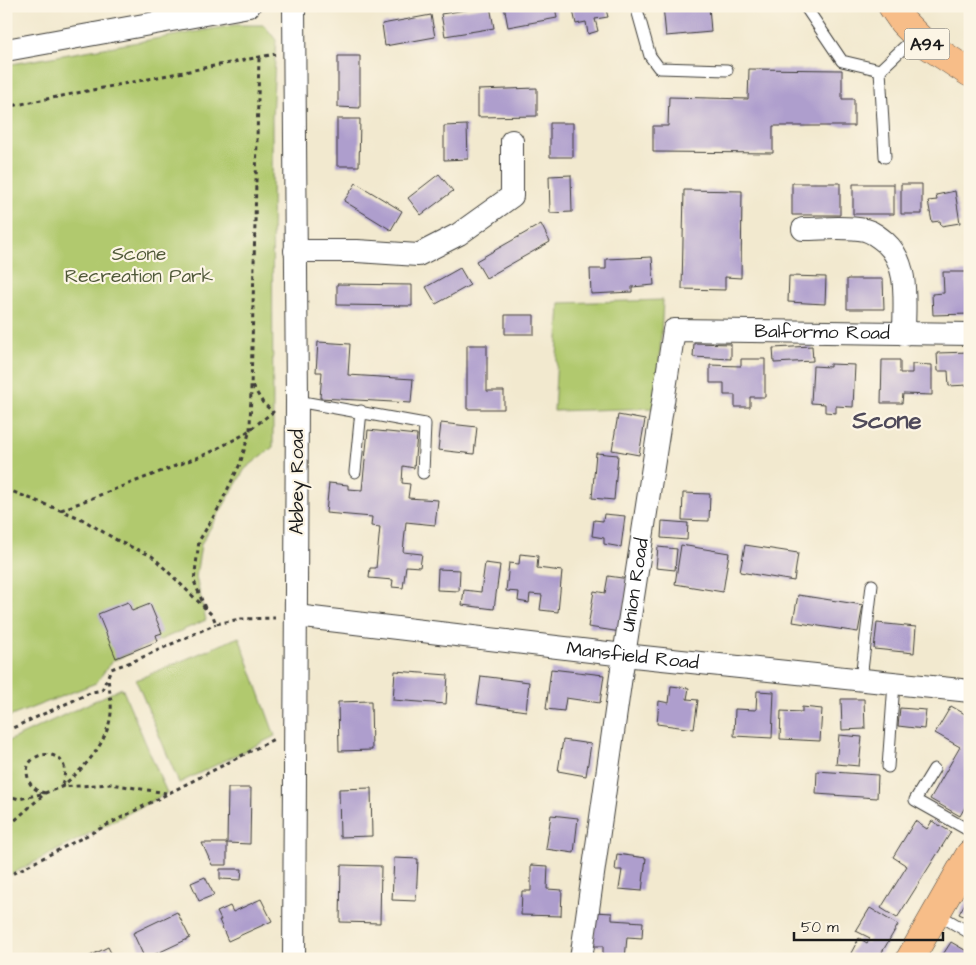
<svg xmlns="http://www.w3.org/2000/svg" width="976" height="965" font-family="'Architects Daughter',sans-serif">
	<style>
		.green { fill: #b1c96e; stroke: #667245 }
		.building { fill: #ae9ecd }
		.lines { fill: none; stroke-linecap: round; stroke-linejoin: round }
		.service-casing { stroke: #3c3b37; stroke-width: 13 }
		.minor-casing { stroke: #3c3b37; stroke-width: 24 }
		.primary-casing { stroke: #3c3b37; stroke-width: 29 }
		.path { stroke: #3c3b37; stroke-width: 3; stroke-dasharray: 4 4; stroke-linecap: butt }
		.service { stroke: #fff; stroke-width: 11 }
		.minor { stroke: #fff; stroke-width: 22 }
		.primary { stroke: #f7bd88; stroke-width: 28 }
		.labels { text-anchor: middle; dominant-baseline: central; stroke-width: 4.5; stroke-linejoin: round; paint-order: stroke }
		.shield { fill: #fcf5e5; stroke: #5f5d58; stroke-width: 1 }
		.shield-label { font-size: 18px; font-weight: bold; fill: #1c1c1c }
		.park-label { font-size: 19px; fill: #505939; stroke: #fcf5e5 }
		.street-label { font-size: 19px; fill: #1c1c1c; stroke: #fcf5e5 }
		.district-label { font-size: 24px; font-weight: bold; fill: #4f4a5a; stroke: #fcf5e5 }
	</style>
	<rect width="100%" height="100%" fill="#fcf5e5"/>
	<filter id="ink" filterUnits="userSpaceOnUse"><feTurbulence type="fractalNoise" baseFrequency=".02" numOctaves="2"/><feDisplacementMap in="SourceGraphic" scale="10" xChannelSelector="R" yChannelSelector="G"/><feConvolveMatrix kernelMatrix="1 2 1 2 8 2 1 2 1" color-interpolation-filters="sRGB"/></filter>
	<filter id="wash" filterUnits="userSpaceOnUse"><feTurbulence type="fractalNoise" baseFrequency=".0096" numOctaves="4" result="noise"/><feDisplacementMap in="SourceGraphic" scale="20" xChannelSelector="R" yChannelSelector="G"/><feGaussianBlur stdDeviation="1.12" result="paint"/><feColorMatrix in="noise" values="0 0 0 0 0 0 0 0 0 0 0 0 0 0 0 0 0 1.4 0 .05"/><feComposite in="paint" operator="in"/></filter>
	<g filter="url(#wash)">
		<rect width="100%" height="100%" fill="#f2e9cf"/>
		<!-- green -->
		<path class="green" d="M235,25H264L276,40L272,118L273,447L245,469L201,544L196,577L206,620L112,661L96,683L6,718V65Z
			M663,300L657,408L554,411L560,303Z
			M239,637L275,736L179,783L136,680Z
			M122,688L167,793L6,877V742Z"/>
		<g id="blocks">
			<!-- building -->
			<path class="building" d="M490,6L494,28L445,36L441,14Z
				M504,6H555L557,18L508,27Z
				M572,6H605L608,17L595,19L598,31L588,34L586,22L576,24Z
				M663,6H709L711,32L666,36Z
				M431,15L435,37L385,46L382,24Z
				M338,56H360V108L338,107Z
				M749,69L842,70V99H854V126H773V153L653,152V126H668L669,97L748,99Z
				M537,88V116L478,117V90Z
				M337,119H360L359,166H337Z
				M550,123H573V157H550Z
				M467,125L468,159L444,160V126Z
				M439,174L453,191L421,215L408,198Z
				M571,175L572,212L550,213L549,176Z
				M356,183L402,211L391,230L344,201Z
				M792,183H840V215H792Z
				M853,184H894V214H853Z
				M901,184H922V214H901Z
				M684,190L742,191L741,278L725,277V290L682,289Z
				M955,191L960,223L941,226L940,221L932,222L928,201L937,200L936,195Z
				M541,224L550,242L486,278L476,261Z
				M652,257L654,285L632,287V292L591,294L590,269H606V259Z
				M460,268L470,285L436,304L426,287Z
				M943,272H966L967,294H970V314L933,315L932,294L944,293Z
				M789,276L826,277L825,304L788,302Z
				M847,279H883L884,309H847Z
				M337,284L412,285V306L337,305Z
				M505,315H534V334H505Z
				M318,342L350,344L348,375L413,379L411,403L320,398L322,372H316Z
				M694,343L731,344V359L693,357Z
				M467,345H487V391H504V409H467Z
				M812,346L813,361L774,363L773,348Z
				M970,352L968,385L949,386L948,371H938L937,353Z
				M741,359H765V397H750V407H735V395H724V383H710V365L741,366Z
				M882,360H900V373H912V364L932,365V395L903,394L902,403H881Z
				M830,364L855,365L853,407L836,406V413L825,412V404L811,403L813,366L830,367Z
				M618,415L645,420L639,455L612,450Z
				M441,423L477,427L474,454L438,450Z
				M368,430L417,435L414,468L403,466L402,483L410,484L408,498L438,500L435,525L406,522L403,552L422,554L420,567L406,566L403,588L392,587L393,580L369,578L370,568H376L380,527L371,526L372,517L326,513L329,483L348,485V489L362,490Z
				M596,453L618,455L614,500L592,498Z
				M683,493L710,494L709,521L682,520Z
				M604,514L625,516L621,547L604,544V538L592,536L594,520L603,521Z
				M662,521L688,523L687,540L661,538Z
				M681,545L729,553L723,592L675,584Z
				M745,545L798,553L794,581L740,572Z
				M658,547L677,549L675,570L656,568Z
				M520,554L538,556L537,568L562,571L558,612L540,610L542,595L530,594L529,603L518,601L519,592L506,591L509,563L519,564Z
				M485,563L500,565L494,609L462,605L464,590L481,592Z
				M438,569L460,570L459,591L437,590Z
				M608,576L629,579L621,632L588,627L594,591L605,593Z
				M798,595L863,605L858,632L793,622Z
				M128,602L132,611L150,604L162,633L156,635L158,641L116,658L98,614Z
				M877,623L916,627L914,653L874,649Z
				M551,669L604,675L600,703L566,698L564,711L546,709Z
				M395,671L448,675L446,704L393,700Z
				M481,676L529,682L526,711L477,704Z
				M671,686L689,688L687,699L698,700L694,729L657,724L659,701L669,703Z
				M757,691L774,692L772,738L734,736L735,709L756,710Z
				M841,699H864L865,729L842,730Z
				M371,701L372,750L339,751L338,702Z
				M951,706L970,717V798L960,816L930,799L960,747L935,733Z
				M802,707L822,709L820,741L780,739L781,711L802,712Z
				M900,708L926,710L924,729L898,726Z
				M839,735L862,737L859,766L836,764Z
				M563,740L591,744L586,776L558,771Z
				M817,771L878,775L877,798L816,794Z
				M228,788H251L250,844L227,843Z
				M371,788L372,836L340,837L339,789Z
				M551,815L578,818L574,853L546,849Z
				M915,821L927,829L932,821L951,832L897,918L881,908L907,866L893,857Z
				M202,843H227V865H212Z
				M617,854L646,858L642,891L619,889L622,870H615Z
				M394,858L418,859L416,901L392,900Z
				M341,865L381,866L380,923L340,922Z
				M531,865L548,866L547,889L562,890L561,916L521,915L522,891H531Z
				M220,869H242L241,880L220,879Z
				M205,877L214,895L199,901L191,883Z
				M970,894V919L959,914Z
				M261,899L272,921L228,941L219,920H221L217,912L230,906L233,912Z
				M870,908L898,925L878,959H858L851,953L859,938L867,943L870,938L856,931Z
				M177,912L190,938L145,959L133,933Z
				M595,912L612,913V920L643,922L642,938L627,937L625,959H603V946H593Z
				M951,942L970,953V959H947L942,956Z
				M108,947L114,959H84Z"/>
		</g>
	</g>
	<g filter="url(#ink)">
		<use href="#blocks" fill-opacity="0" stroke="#3c3b37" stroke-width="1"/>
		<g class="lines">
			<defs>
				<path id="service" d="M636,6L650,56L659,68L727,70
					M805,6L842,61L880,70
					M885,157L880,70L917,35
					M297,401L425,424L423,473
					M355,472L361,411
					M861,679L872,585
					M888,767L894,683
					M934,769L915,800L970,831
					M936,913L970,933"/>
				<g id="minor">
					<path d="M294,6L297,401L294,959"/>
					<path d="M6,50L249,6"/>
					<path d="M803,229C823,229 845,226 865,230C873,232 879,237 885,242C910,264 904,303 904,334"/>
					<path d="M295,251H357L418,255L459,234L512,196V141"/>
					<path id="s1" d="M296,616L624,655L970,691"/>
					<path id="s2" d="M581,959L623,662L674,330L970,334"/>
				</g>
				<path id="primary" d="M892,6L903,22L923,42L970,73
					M910,959L970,854"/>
			</defs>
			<!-- service casing -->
			<use href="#service" class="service-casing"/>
			<!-- minor casing -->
			<use href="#minor" class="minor-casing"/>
			<!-- primary casing -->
			<use href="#primary" class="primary-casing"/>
			<!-- path -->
			<path class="path" d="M6,107L275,54
				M6,489L80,518L120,542L152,556L213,616L216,624L240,619L275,618
				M61,510L209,453L243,435L273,412L263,403L252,385
				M205,608L194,581L199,541L218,509L240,464L250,430L259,57
				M6,731L92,692L102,690L111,669L134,661L216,624
				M61,787C84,769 108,743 111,713C112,702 109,689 108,678
				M45,793C37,791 30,787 28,778C19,746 80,745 61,786
				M6,795L19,799L45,793L61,787L111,784L166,793
				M6,833L13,822L43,795
				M6,877L276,738"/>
			<!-- service -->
			<use href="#service" class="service"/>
			<!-- minor -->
			<use href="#minor" class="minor"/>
			<!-- primary -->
			<use href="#primary" class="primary"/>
		</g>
	</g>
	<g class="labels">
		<!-- shield labels -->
		<rect class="shield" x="904.5" y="28.5" width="45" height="31" rx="4"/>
		<g class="shield-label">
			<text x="927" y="44">A94</text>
		</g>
		<!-- park labels -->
		<g class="park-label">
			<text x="139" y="254">Scone<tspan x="139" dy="22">Recreation Park</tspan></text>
		</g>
		<!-- street labels -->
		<g class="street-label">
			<text stroke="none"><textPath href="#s2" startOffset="784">Balformo Road</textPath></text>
			<text transform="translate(297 482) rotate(-90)">Abbey Road</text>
			<text stroke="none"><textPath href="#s2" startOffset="378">Union Road</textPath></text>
			<text stroke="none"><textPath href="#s1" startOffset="339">Mansfield Road</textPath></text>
		</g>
		<!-- district labels -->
		<g class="district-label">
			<text x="887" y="421">Scone</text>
		</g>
	</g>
	<!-- margin -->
	<rect width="976" height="965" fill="none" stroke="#fcf5e5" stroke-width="25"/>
	<!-- scale -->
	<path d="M794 932v8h149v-8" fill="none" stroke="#1c1c1c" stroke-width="2.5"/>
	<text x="801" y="932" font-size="15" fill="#1c1c1c" stroke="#fcf5e5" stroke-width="4" paint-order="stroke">50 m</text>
</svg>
